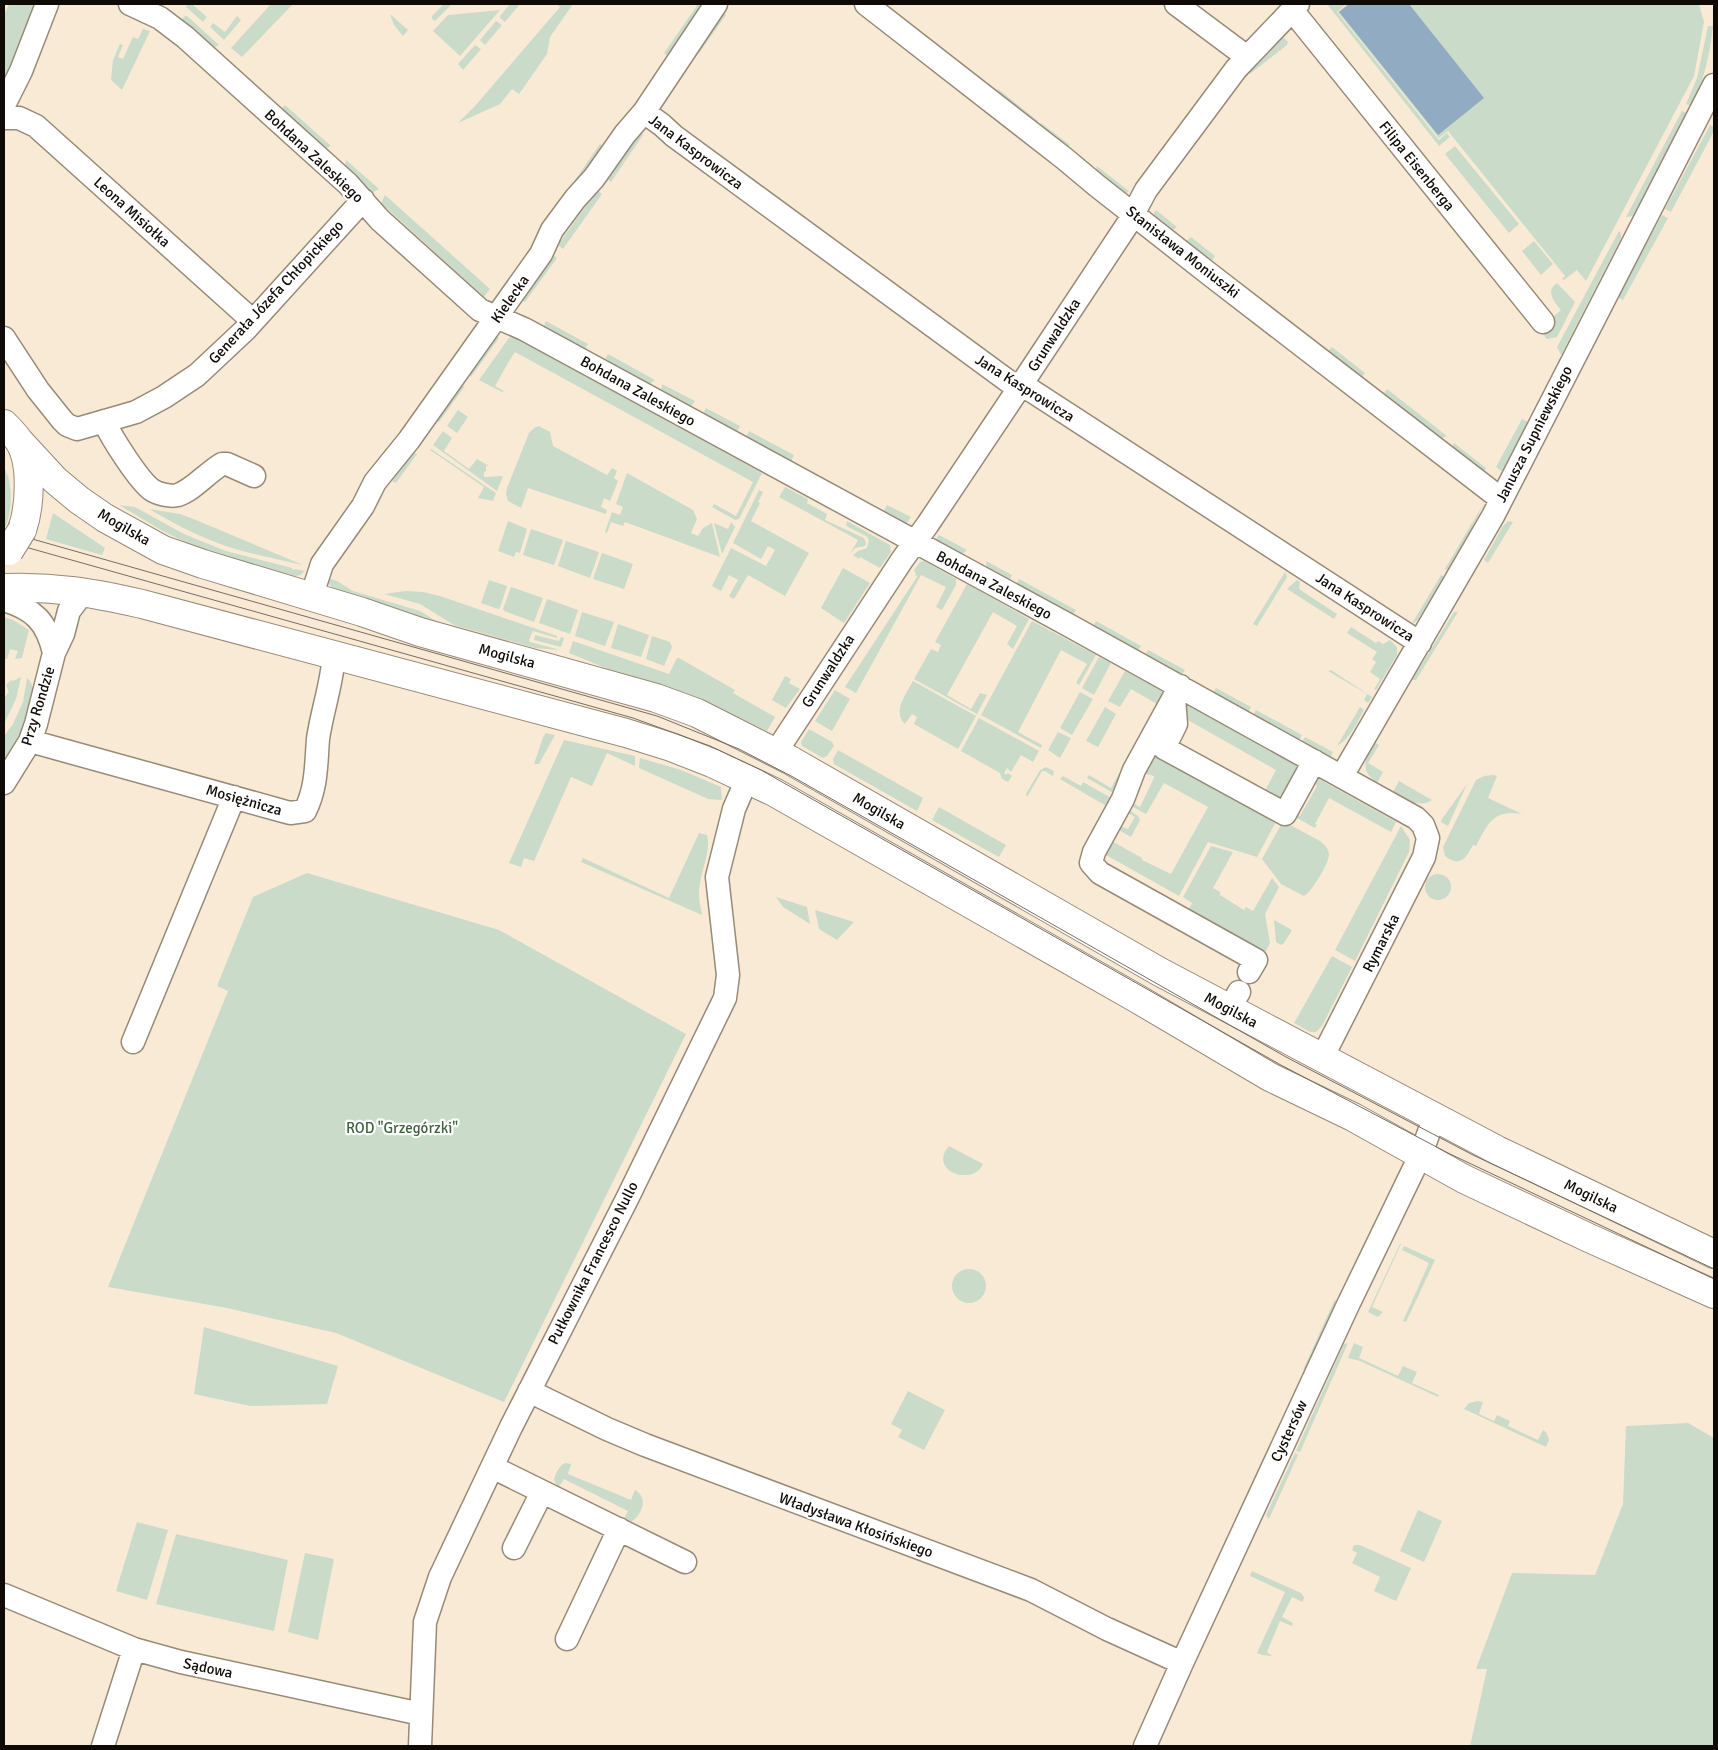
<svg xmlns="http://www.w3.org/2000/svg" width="1718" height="1750" font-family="Signika,sans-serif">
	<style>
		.green { fill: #cadbc9 }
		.water { fill: #91abc2 }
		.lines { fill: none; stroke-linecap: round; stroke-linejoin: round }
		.minor-casing { stroke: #978a77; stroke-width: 25 }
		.major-casing { stroke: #978a77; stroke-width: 30 }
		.minor { stroke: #fff; stroke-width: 22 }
		.major { stroke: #fff; stroke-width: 28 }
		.tram { stroke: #766d61; stroke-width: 1 }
		.major-bridge-casing { stroke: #978a77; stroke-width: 30; stroke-linecap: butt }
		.major-bridge { stroke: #fff; stroke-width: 28 }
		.labels { text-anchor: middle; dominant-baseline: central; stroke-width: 4.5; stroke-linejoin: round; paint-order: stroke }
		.street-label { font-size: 15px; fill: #0f0a05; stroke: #fff }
		.park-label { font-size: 15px; fill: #3c623b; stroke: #fff }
	</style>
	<rect width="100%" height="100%" fill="#f9ead6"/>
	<!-- green -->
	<path class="green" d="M9,4H39L4,82V15Z
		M187,4H192L207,17L203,22L186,7Z
		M271,4H293L242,57L231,48Z
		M444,4H452L435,21L432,19V16Z
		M510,4H520L505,22L500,18V16Z
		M557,4H573L550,37L547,54L519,94L512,89L500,104L458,123L475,106L560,7Z
		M698,4L703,5L668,56L664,53Z
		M1327,4H1346L1337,12L1439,140L1447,133L1450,137L1439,146Z
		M1348,4H1699L1704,22L1694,76L1586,281L1577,270L1564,280L1562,279L1565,276L1448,131L1439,138L1338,12Z
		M500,10L460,56L433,31L448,15Z
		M721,12L726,15L699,53L697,48Z
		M390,14L408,30L403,36L394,25Z
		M185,16H187L219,45L210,49L180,21Z
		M237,16L241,20L224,40L210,27L213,23L225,32Z
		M496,21L502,25L485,45L480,40Z
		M1708,26H1713C1710,54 1704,81 1691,106L1686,104L1697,78Z
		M143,29L150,31L122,90L111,80L113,60L120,44L123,45L118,57L123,59L133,37L138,39Z
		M1281,35L1288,42L1287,45L1250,74L1247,72Z
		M475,45L481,49L463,70L458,64Z
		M998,89L1038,121L1034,127L994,98Z
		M285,105L331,146L322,150L279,111Z
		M1682,111L1688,113L1633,216L1626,217Z
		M1041,123L1070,145L1065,151L1037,129Z
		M1710,125L1714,127V131L1671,212L1665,209Z
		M639,132L643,135L611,182L606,178Z
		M600,144L604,147L579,183L575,180Z
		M1455,146L1519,224L1509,233L1445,154Z
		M346,160L379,189L370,194L344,170Z
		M1097,166L1129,191L1124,197L1094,174Z
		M597,190L602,194L563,249L558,245Z
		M385,195L490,289L484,297L381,203Z
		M1156,210L1177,227L1169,233L1151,218Z
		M1662,215L1668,218L1623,300L1618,297Z
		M1619,231L1621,233V238L1561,355L1557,347Z
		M1191,237L1215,256L1210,263L1184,243Z
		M1534,241L1553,264L1541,275L1522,251Z
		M552,254L557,258L525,302L521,299Z
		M1557,283L1575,302L1557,337L1547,339L1539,329L1561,310C1554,301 1545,291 1557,283Z
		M546,321L588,344L584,351L542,330Z
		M496,335L499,338L471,377L469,373Z
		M513,337L762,473L739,519L735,520L712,507L714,504L736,516L753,482L515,352L508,363L495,386L504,391L502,392L479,380L509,338Z
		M1332,347L1365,373L1359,380L1326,353Z
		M608,354L655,380L646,387L604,361Z
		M662,384L695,401L690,408L661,395Z
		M460,386H465L439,422L436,420Z
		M1387,389L1447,436L1438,440L1382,396Z
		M706,408L740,426L736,434L701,417Z
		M458,410L468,417L457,433L447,426Z
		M1522,419L1528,422L1504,473L1496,467Z
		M539,426L550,432L553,446L607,475L612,468L617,471L614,478L618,481L610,501L604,498L601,507L607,510L606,514L528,488L521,508L508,501L506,494L507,488L529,433L534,428Z
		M443,431L452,438L444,451L469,469L477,459L489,466H486V471L484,472V477L503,476L497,491L433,445Z
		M749,431L794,455L790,464L745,439Z
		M1454,443L1486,468L1482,475L1451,450Z
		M431,449L496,493L493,501L478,498L484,487L430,450Z
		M413,452L417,454L396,483L392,481Z
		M4,467L7,474L6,476L8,475C12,494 12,508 6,526H4Z
		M627,473L693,510L697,519L691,533L698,536L703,528L712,523L720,557L625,522L623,526L611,522L607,533L605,532L612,512L620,515L623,507L616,504Z
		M785,487L808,499L807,503L827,514L825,520L864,538L866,543L865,546L855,548L850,554L858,540L779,497Z
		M759,490L763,492L758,502L760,503L751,521L809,553L785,596L748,575L734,599L729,596L738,580L729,575L721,591L712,586L731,548L766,566L775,550L768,546L761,559L733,543Z
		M1485,501L1462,547L1448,571L1445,569Z
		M119,505L135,507L184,534L226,551L292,568V569L295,570V569L305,571L300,575L291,577L219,556L183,541L161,530Z
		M887,505L911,517L904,527L881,516Z
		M149,509L180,514L196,520L303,565C282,560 262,556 242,551C209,542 178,526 149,509Z
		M53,513L105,548L102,555L46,539Z
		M508,521L527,529L520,553L516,552L514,557L498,551Z
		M847,521L890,545L891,552L880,568L860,557L859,559L853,555L858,551L867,548L869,540L866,536L848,527L846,525Z
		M1508,521L1513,522L1488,563L1484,560L1503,526Z
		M731,522L735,527L722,554L714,523L728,529Z
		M531,529L563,540L554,565L523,555Z
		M939,535L967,550L958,558L934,542Z
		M566,541L599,552L590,578L558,566Z
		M602,553L633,564L624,589L593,579Z
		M924,561L956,579V585L942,610L936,607L946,587L921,575L856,693L845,687L917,577L914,570L920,562Z
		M986,561L1012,575L1007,585L987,574Z
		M843,568L870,583L844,623L821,608Z
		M1285,572L1287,577L1257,626L1253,624Z
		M1441,575L1445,577L1418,620L1411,625Z
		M328,578L337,581L353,591L420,611L446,627L373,601L334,589L329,584Z
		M1019,579L1076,610L1072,617L1015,587Z
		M489,580L507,586L500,608L498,609L481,603Z
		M1297,580L1300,582L1299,589L1337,614L1334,619L1287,589Z
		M967,584L1029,619L1013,649L1007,644L1017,626L993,612L947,695L971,709L980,693L987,695L977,714L914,679L931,649L938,652L941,645L935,642Z
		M511,587L543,598L534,622L504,611L503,609Z
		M406,591L423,592L440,596L557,636V638L533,631L529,640L530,642L560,650L535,648L454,625L420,604L384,594Z
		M547,599L578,610L570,634L539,623Z
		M582,612L614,622L605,646L575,636Z
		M1454,612H1458L1416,680H1412Z
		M4,617L13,620L29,630L22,658L15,659L18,651L10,649L7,659H4Z
		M1032,621L1096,655L1079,685L1076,683L1087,664L1061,650L1018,732L1042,745L1041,748L981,715Z
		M1096,621L1141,646L1137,653L1092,629Z
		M618,624L649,635L641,657L611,648Z
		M1351,627L1376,643L1378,641L1383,644L1390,640L1397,647V655L1376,690L1374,689L1380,679L1370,672L1376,662L1372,659L1377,652L1347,633Z
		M535,635L559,641L561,637L564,638L561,647L534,640Z
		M652,636L670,642L672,647L664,666L646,659Z
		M573,641L669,674L677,658H679L735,690L733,693L775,717L767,731L693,696L650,681L608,669L569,653Z
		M1148,650L1185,670L1180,678L1143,659Z
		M1099,657L1111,663L1094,695L1082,688Z
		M1331,670L1372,697L1368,703L1364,700L1367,694L1328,671Z
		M1125,671L1167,694L1115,794L1087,778L1089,775L1111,788L1157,704L1131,689L1120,707L1108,701Z
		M785,676L791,679L789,683L800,689L786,708L772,700Z
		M21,677L16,699L4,724V698L9,692L6,685L11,680L13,681Z
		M27,678L30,681L33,688L21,732L4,759V736L13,724L23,702Z
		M913,681L976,716L958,749L914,724L917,717L912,714L905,724C892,712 906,694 913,681Z
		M1216,688L1251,707L1248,713L1212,695Z
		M835,690L850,699L832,731L815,721Z
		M1080,692L1093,699L1072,735L1060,728Z
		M1179,700L1303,768L1287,801L1262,796L1276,770L1179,715Z
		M1105,707L1116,714L1098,747L1086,741Z
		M1360,707L1364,710C1356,724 1351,738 1337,746Z
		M1256,710L1302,735L1298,742L1252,717Z
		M979,718L1039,751L1033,762L1021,755L1011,772L1007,768L1004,773L1006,775L1008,773L1012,776L1008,782L1002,779L1000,773L961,751Z
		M809,729L832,742L834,746L827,756L823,758L802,746L801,742Z
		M1058,732L1071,738L1060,758L1048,750Z
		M546,733L555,735L539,764H534L543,737Z
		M1305,737L1333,752L1330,758L1301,744Z
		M1160,739L1278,818L1257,857L1208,842L1179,896L1099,851L1110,840L1142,858V860L1171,874L1208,807L1164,783L1146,814L1131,806L1132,803L1140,807L1153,780L1154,776L1143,773Z
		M564,740L635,756V766L607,753L592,786L571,777L534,861L524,858L521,867L509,863Z
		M1374,742L1379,745L1368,763L1383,772L1377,783C1359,769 1365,759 1374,742Z
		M838,750L923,798L917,811L834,764L833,759Z
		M640,758L681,770L721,787L722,800L708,799L639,768Z
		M1046,767L1054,771L1053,776L1045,771H1042L1027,797L1026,794L1040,770Z
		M1314,775L1324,782L1396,822L1391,832L1329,798L1315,824L1317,825L1315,828L1297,818L1296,814L1300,816L1317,786L1309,779Z
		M1494,775L1497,776L1488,798L1522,814C1493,809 1488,824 1476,846L1473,845C1466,858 1460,868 1445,856L1443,847L1476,780L1484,776Z
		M1063,776L1081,786L1083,782L1113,799L1108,807L1060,779Z
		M1399,781L1432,800C1419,809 1405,799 1393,792Z
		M1467,784L1448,826L1441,822L1442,819Z
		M939,807L1006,845L999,857L932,820Z
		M1128,809L1138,816L1140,820L1131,837L1117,829L1120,826L1128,829L1135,817L1126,812Z
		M1283,821L1320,841C1325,845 1328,848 1329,855C1329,863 1311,893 1304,896L1281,884L1262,859Z
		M1401,826L1410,840L1409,852L1355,961L1335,950Z
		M699,833L707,835C712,852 698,876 699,895C699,902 701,909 702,915L581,862L583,858L669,898Z
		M1211,846L1233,852L1213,888L1220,892V895L1244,910L1246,907L1253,911L1272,878L1279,887L1265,914L1270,943L1262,958L1185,916L1192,903L1183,897Z
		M307,873L499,930L686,1034L504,1402L336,1333L227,1308L108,1287L228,991L217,986L253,897Z
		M1425 887a13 13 0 1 1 26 0a13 13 0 1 1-26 0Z
		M776,897L807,907L810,924L783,907Z
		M815,910L854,922L837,940L819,929Z
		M1274,920L1292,930L1284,943L1281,945L1276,942Z
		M1332,956L1352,967L1322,1026L1316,1032H1310L1294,1023Z
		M949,1146L983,1164C973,1187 927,1171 949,1146Z
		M1400,1244H1401L1372,1307L1383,1312L1378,1317L1368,1312Z
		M1404,1246L1435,1260L1406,1322L1403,1321L1429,1263L1402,1250Z
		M952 1286a17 17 0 1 1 34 0a17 17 0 1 1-34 0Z
		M1335,1299L1337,1304L1307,1372L1303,1370Z
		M204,1327L338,1366L327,1404L250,1406L194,1394Z
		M1348,1343L1300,1452L1296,1451L1344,1344Z
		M1354,1343L1363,1347L1359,1358L1398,1376L1403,1366L1417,1372L1412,1383L1439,1395L1438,1397L1360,1361L1348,1358Z
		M908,1391L945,1410L924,1450L898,1437L902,1430L891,1424Z
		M1478,1401L1483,1402L1479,1414L1494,1421L1497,1415L1510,1421L1508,1426L1538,1440L1543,1430L1546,1432L1549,1440L1546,1447L1464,1409L1469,1403Z
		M1688,1423L1714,1438V1746H1470L1487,1669H1476L1512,1573L1595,1575L1623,1504L1626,1426Z
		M1295,1453L1298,1455L1269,1519L1266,1515Z
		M565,1463L571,1464L568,1474L631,1500L635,1490C649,1498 642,1515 631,1522L623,1521L628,1511L564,1479L558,1488L554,1480C556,1473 558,1467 565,1463Z
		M1418,1510L1442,1521L1424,1562L1400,1551Z
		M137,1522L168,1530L147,1600L116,1591Z
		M176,1534L288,1560L274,1631L156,1604Z
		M1354,1545H1360L1411,1568L1396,1601L1374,1591L1380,1577L1352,1563L1357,1553L1352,1550Z
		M305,1553L334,1559L318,1640L288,1632Z
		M1252,1571L1301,1593L1304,1597L1303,1602L1292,1597L1282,1617L1293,1623L1292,1626L1280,1621L1267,1652L1272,1656L1262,1655L1257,1653L1285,1592L1250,1576Z"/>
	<!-- water -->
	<path class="water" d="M1349,4H1409L1484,98L1438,135L1339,12Z"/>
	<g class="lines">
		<defs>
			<path id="minor" d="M130,4L160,18L185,37L348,184L380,220L480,310L524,329L1072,627L1416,818L1423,825L1428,838L1424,857L1322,1058
				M866,4L1065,159L1096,185L1208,273L1501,499
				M1176,4L1247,57
				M1292,10L1543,322
				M4,105L21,71L47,4
				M644,112L662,125L674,136L1008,381L1032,391L1420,643
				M4,118H19L36,126L253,321
				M4,338L38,390L62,420L67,425L77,429L136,412L164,397L197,375L245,330L363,200
				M104,421C111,437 139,481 152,490C158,494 171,497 178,495C193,490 208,472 222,464H227L254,476
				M311,598L322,564L363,506L375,482L409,440L541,254L552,230L575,199L594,178L625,134L644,112L716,4
				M4,600C34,609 47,622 54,653
				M1180,686L1134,770L1123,799L1094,852L1091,863L1100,873L1256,960L1249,972
				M1174,698L1176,724L1164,748L1285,814L1314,761
				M30,741L290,813L305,811C317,787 316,764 318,739C322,711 332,684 334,655
				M776,752L902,560L928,524L1027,376L1129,222L1146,190L1236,69L1298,4
				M1342,776L1493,516L1714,85
				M4,783L30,741L36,724L54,653L63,634L69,611L79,598L94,593
				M1229,1009L1239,992
				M133,1042L234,797
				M529,1391L607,1429L645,1445L1031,1590L1107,1629L1182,1663
				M492,1467L685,1562
				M514,1548L542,1492
				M4,1595L134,1649L181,1662L421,1714
				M567,1639L619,1529
				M103,1746L134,1649
				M420,1746L425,1622L440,1577L511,1427L627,1199L725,998L728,975L717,877L734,809L747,779
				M1145,1746L1182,1663L1347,1307L1421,1154L1429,1132L1436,1118"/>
			<path id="major" d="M4,424C9,429 15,435 19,441C33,463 30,507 22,530
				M19,441L55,480L79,500L105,518L163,550L203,564L362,612L420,632L656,698L697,713L790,760L1160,972L1497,1150L1714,1254
				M4,588C54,586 94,593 142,604L626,733L671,747L712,763L774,792L1136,998L1270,1077L1353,1117L1464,1179L1589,1238L1714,1294"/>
		</defs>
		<!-- minor casing -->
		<use href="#minor" class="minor-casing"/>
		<!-- major casing -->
		<use href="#major" class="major-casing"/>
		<!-- minor -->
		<use href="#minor" class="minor"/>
		<!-- major -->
		<use href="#major" class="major"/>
		<!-- tram -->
		<path class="tram" d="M4,531L657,716L739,749L793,777L1286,1057L1473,1155L1714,1269
			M4,541L633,718L710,746L761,770L1279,1064L1448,1153L1714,1279"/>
		<defs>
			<path id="major-bridge" d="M9,551L22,530"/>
		</defs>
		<!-- major-bridge casing -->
		<use href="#major-bridge" class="major-bridge-casing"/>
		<!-- major-bridge -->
		<use href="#major-bridge" class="major-bridge"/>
	</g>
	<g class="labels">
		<!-- street labels -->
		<g class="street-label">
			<text transform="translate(696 152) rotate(37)">Jana Kasprowicza</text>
			<text transform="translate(314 156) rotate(43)">Bohdana Zaleskiego</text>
			<text transform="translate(1417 166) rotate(51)">Filipa Eisenberga</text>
			<text transform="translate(132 212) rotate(42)">Leona Misiołka</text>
			<text transform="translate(1183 252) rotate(38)">Stanisława Moniuszki</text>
			<text transform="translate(276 292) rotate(-47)">Generała Józefa Chłopickiego</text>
			<text transform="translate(510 299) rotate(-55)">Kielecka</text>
			<text transform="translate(1054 335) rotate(-57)">Grunwaldzka</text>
			<text transform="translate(1025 388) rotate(32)">Jana Kasprowicza</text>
			<text transform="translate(638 391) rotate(29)">Bohdana Zaleskiego</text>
			<text transform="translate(1534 434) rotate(-63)">Janusza Supniewskiego</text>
			<text transform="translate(124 527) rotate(30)">Mogilska</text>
			<text transform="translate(994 585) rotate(28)">Bohdana Zaleskiego</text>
			<text transform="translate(1365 607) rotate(33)">Jana Kasprowicza</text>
			<text transform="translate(507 656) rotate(15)">Mogilska</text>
			<text transform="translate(828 671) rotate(-57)">Grunwaldzka</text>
			<text transform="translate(38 706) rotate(-73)">Przy Rondzie</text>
			<text transform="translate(244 800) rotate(16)">Mosiężnicza</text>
			<text transform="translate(879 811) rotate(30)">Mogilska</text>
			<text transform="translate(1381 943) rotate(-63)">Rymarska</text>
			<text transform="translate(1231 1010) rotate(28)">Mogilska</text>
			<text transform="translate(1591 1196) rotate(26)">Mogilska</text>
			<text transform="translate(593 1263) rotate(-63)">Pułkownika Francesco Nullo</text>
			<text transform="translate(1289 1431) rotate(-65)">Cystersów</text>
			<text transform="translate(856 1525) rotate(20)">Władysława Kłosińskiego</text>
			<text transform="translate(208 1668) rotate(12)">Sądowa</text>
		</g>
		<!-- park labels -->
		<g class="park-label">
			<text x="402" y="1128">ROD "Grzegórzki"</text>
		</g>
	</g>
	<!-- border -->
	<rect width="1718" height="1750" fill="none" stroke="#0f0a05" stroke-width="10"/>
</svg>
